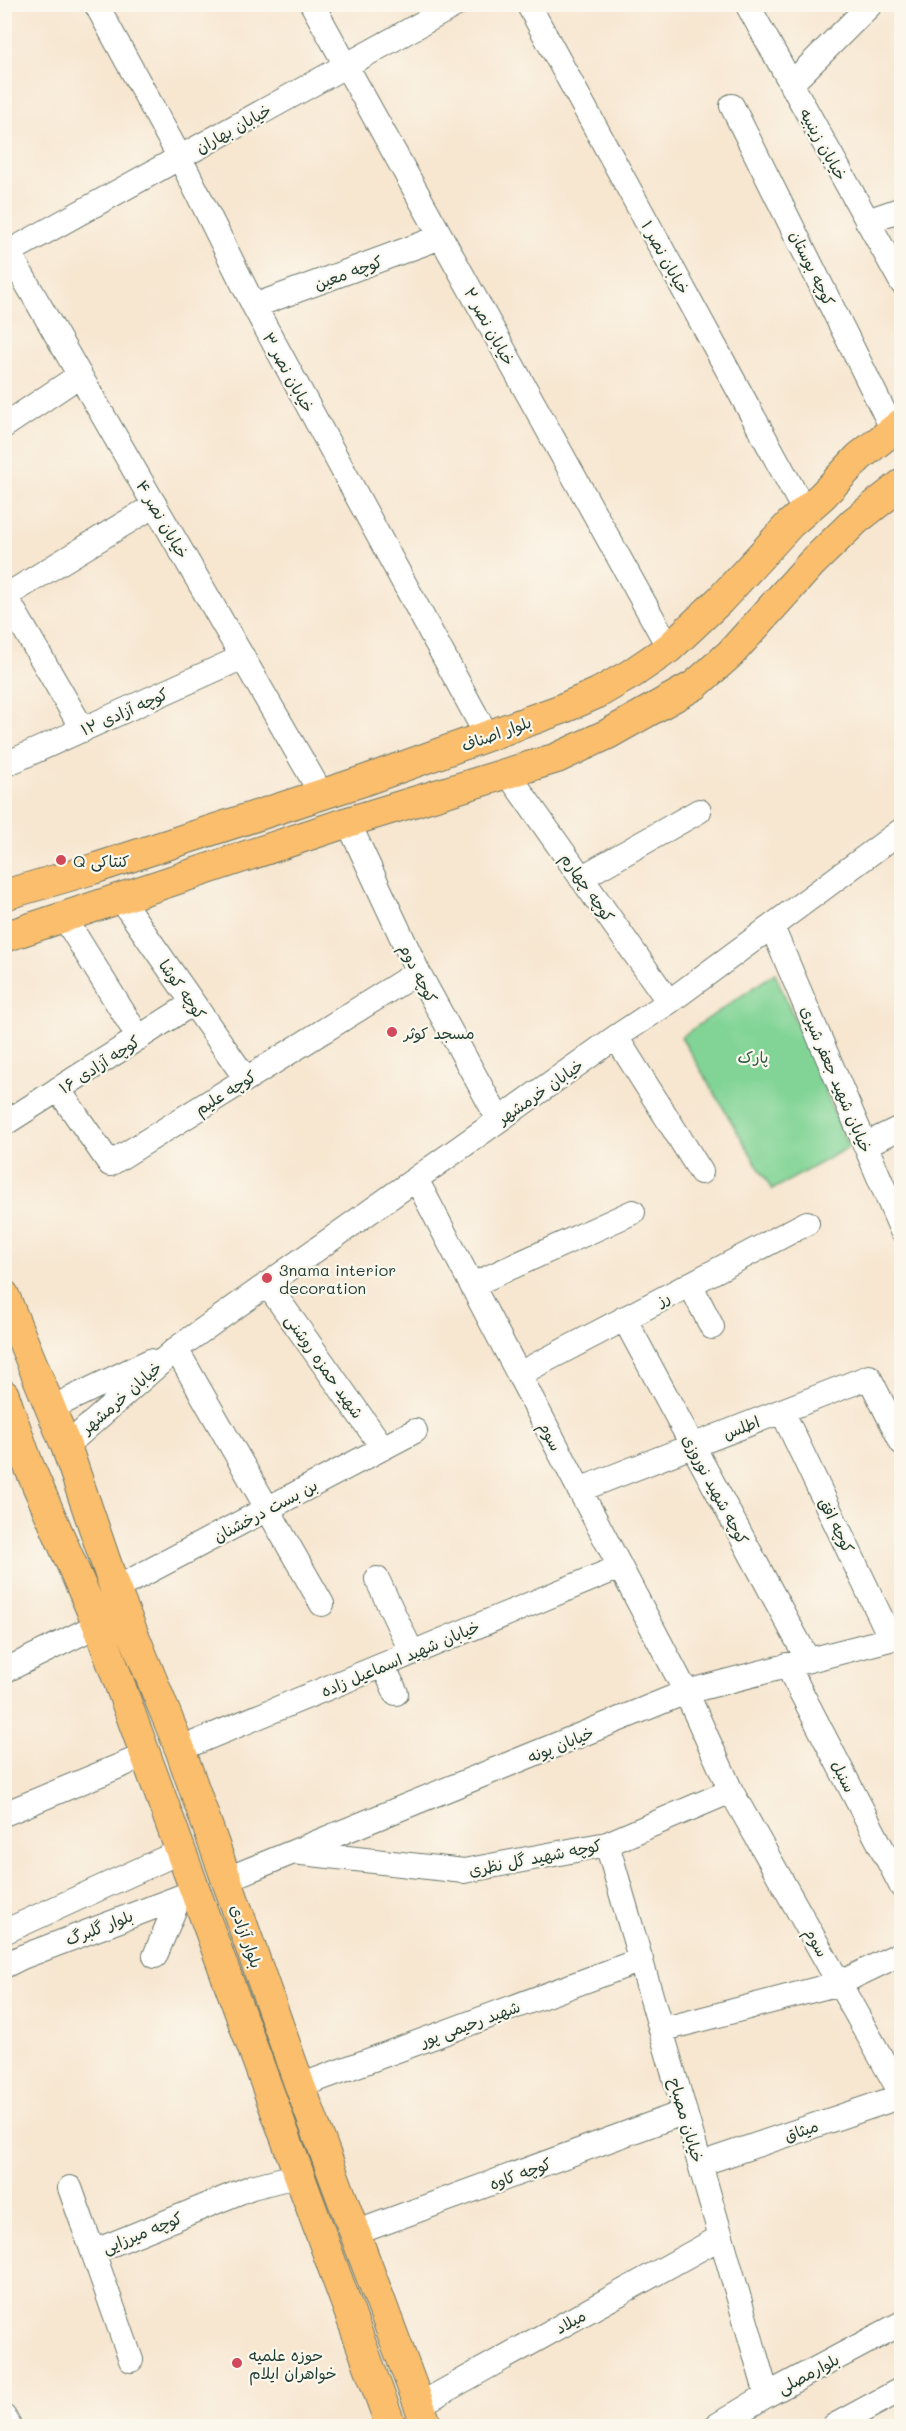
<svg xmlns="http://www.w3.org/2000/svg" width="906" height="2431" font-family="Mali,'Playpen Sans Arabic',sans-serif">
	<style>
		.green { fill: #82d496; stroke: #508865; stroke-width: 1.5 }
		.lines { fill: none; stroke-linecap: round; stroke-linejoin: round }
		.minor-casing { stroke: #6b786b; stroke-width: 26 }
		.major-casing { stroke: #6b786b; stroke-width: 32 }
		.minor { stroke: #fff; stroke-width: 24 }
		.major { stroke: #fabe6d; stroke-width: 30 }
		.poi-dot { fill: #d1495b; stroke: #fbf7ec; stroke-width: 2 }
		.labels { text-anchor: middle; dominant-baseline: central; stroke-width: 4.5; stroke-linejoin: round; paint-order: stroke }
		.street-label { font-size: 16px; fill: #1f3d34; stroke: #fbf7ec }
		.poi-label { font-size: 16px; fill: #1f3d34; stroke: #fbf7ec; text-anchor: start }
		.park-label { font-size: 16px; fill: #335b48; stroke: #fbf7ec }
	</style>
	<rect width="100%" height="100%" fill="#fbf7ec"/>
	<filter id="ink" filterUnits="userSpaceOnUse"><feTurbulence type="fractalNoise" baseFrequency=".0167" numOctaves="2"/><feDisplacementMap in="SourceGraphic" scale="12" xChannelSelector="R" yChannelSelector="G"/><feConvolveMatrix kernelMatrix="1 2 1 2 8 2 1 2 1" color-interpolation-filters="sRGB"/></filter>
	<filter id="wash" filterUnits="userSpaceOnUse"><feTurbulence type="fractalNoise" baseFrequency=".008" numOctaves="4" result="noise"/><feDisplacementMap in="SourceGraphic" scale="24" xChannelSelector="R" yChannelSelector="G"/><feGaussianBlur stdDeviation="1.35" result="paint"/><feColorMatrix in="noise" values="0 0 0 0 0 0 0 0 0 0 0 0 0 0 0 0 0 1.4 0 .05"/><feComposite in="paint" operator="in"/></filter>
	<g filter="url(#wash)">
		<rect width="100%" height="100%" fill="#f7e6d0"/>
		<!-- green -->
		<path class="green" d="M775,973L849,1147L772,1190L681,1037Z"/>
	</g>
	<g filter="url(#ink)">
		<g class="lines">
			<defs>
				<path id="minor" d="M96,4L180,158L254,306L487,736
					M312,4L669,648
					M528,4L804,510
					M747,4L902,283
					M791,84L871,4
					M732,106L893,430
					M867,221L902,209
					M4,244L322,795
					M9,252L457,4
					M254,306L441,237
					M4,426L80,375
					M4,597L155,505
					M6,597L83,730
					M4,765L243,657
					M506,771L669,1002
					M348,822L418,972L499,1120
					M581,878L699,811
					M120,898L246,1079
					M64,917L139,1038
					M772,927L902,1231
					M616,1037L701,1172
					M58,1089L110,1164L418,972
					M4,1124L193,1003
					M865,1145L902,1127
					M267,1284L383,1448
					M690,1284L712,1327
					M472,1285L633,1212
					M624,1318L808,1660
					M176,1349L322,1604
					M519,1374L807,1223
					M51,1408L150,1361
					M782,1411L891,1639
					M66,1446L176,1349L616,1037L669,1002L902,830
					M579,1490L869,1377L902,1443
					M377,1579L412,1653
					M115,1589L415,1431
					M383,1665L396,1693
					M787,1665L902,1887
					M4,1671L98,1625
					M180,1749L620,1567
					M731,1791L902,2095
					M4,1814L146,1755
					M607,1844L767,2395
					M293,1852L464,1871L607,1844L731,1791L686,1692L416,1179
					M227,1879L686,1692L902,1636
					M4,1932L181,1851
					M155,1956L179,1898
					M4,1966L22,1957L196,1891
					M661,2030L840,1983L902,1953
					M300,2086L641,1960
					M700,2164L902,2096
					M70,2188L93,2252
					M355,2233L685,2112
					M131,2360L93,2252L252,2187L299,2175
					M419,2405L721,2237
					M4,2417L9,2426
					M716,2426L767,2395L902,2323
					M834,2426L902,2389"/>
				<path id="major" d="M4,895L93,869L363,781L559,710L598,693L631,674L669,648L720,600L790,524L822,496L859,457L902,423
					M4,937L348,822L557,758L608,734L695,685L730,654L812,563L855,521L902,484
					M4,1295L66,1446L115,1589L180,1749L300,2086L427,2426
					M4,1395L28,1464L98,1625L391,2426"/>
			</defs>
			<!-- minor casing -->
			<use href="#minor" class="minor-casing"/>
			<!-- major casing -->
			<use href="#major" class="major-casing"/>
			<!-- minor -->
			<use href="#minor" class="minor"/>
			<!-- major -->
			<use href="#major" class="major"/>
		</g>
	</g>
	<!-- markers -->
	<g class="poi-dot">
		<circle cx="61" cy="860" r="6"/>
		<circle cx="392" cy="1032" r="6"/>
		<circle cx="267" cy="1278" r="6"/>
		<circle cx="237" cy="2363" r="6"/>
	</g>
	<g class="labels">
		<!-- street labels -->
		<g class="street-label">
			<text transform="translate(233 128) rotate(-29)">خیابان بهاران</text>
			<text transform="translate(824 144) rotate(61)">خیابان زینبیه</text>
			<text transform="translate(666 257) rotate(61)">خیابان نصر ۱</text>
			<text transform="translate(813 268) rotate(64)">کوچه بوستان</text>
			<text transform="translate(348 272) rotate(-20)">کوچه معین</text>
			<text transform="translate(490 326) rotate(61)">خیابان نصر ۲</text>
			<text transform="translate(289 372) rotate(61)">خیابان نصر ۳</text>
			<text transform="translate(163 519) rotate(60)">خیابان نصر ۴</text>
			<text transform="translate(124 711) rotate(-24)">کوچه آزادی ۱۲</text>
			<text transform="translate(496 733) rotate(-20)">بلوار اصناف</text>
			<text transform="translate(588 887) rotate(55)">کوچه چهارم</text>
			<text transform="translate(419 973) rotate(63)">کوچه دوم</text>
			<text transform="translate(183 989) rotate(55)">کوچه کوشا</text>
			<text transform="translate(99 1064) rotate(-33)">کوچه آزادی ۱۶</text>
			<text transform="translate(837 1079) rotate(67)">خیابان شهید جعفر شیری</text>
			<text transform="translate(540 1091) rotate(-35)">خیابان خرمشهر</text>
			<text transform="translate(225 1092) rotate(-32)">کوچه علیم</text>
			<text transform="translate(663 1298) rotate(-28)">رز</text>
			<text transform="translate(325 1366) rotate(55)">شهید حمزه روشنی</text>
			<text transform="translate(121 1397) rotate(-41)">خیابان خرمشهر</text>
			<text transform="translate(741 1427) rotate(-21)">اطلس</text>
			<text transform="translate(551 1436) rotate(62)">سوم</text>
			<text transform="translate(716 1489) rotate(62)">کوچه شهید نوروزی</text>
			<text transform="translate(265 1510) rotate(-28)">بن بست درخشنان</text>
			<text transform="translate(837 1525) rotate(64)">کوچه افق</text>
			<text transform="translate(400 1658) rotate(-23)">خیابان شهید اسماعیل زاده</text>
			<text transform="translate(560 1744) rotate(-22)">خیابان پونه</text>
			<text transform="translate(844 1776) rotate(63)">سنبل</text>
			<text transform="translate(535 1857) rotate(-11)">کوچه شهید گل نظری</text>
			<text transform="translate(99 1927) rotate(-21)">بلوار گلبرگ</text>
			<text transform="translate(247 1936) rotate(71)">بلوار آزادی</text>
			<text transform="translate(817 1942) rotate(60)">سوم</text>
			<text transform="translate(470 2023) rotate(-20)">شهید رحیمی پور</text>
			<text transform="translate(687 2120) rotate(74)">خیابان مصباح</text>
			<text transform="translate(801 2130) rotate(-19)">میثاق</text>
			<text transform="translate(520 2173) rotate(-20)">کوچه کاوه</text>
			<text transform="translate(142 2232) rotate(-22)">کوچه میرزایی</text>
			<text transform="translate(570 2321) rotate(-29)">میلاد</text>
			<text transform="translate(808 2373) rotate(-28)">بلوارمصلی</text>
		</g>
		<!-- poi labels -->
		<g class="poi-label">
			<text x="73" y="860">Q کنتاکی</text>
			<text x="404" y="1032">مسجد کوثر</text>
			<text x="279" y="1269">3nama interior<tspan x="279" dy="18">decoration</tspan></text>
			<text x="249" y="2354">حوزه علمیه<tspan x="249" dy="18">خواهران ایلام</tspan></text>
		</g>
		<!-- park labels -->
		<g class="park-label">
			<text x="753" y="1056">پارک</text>
		</g>
	</g>
	<!-- margin -->
	<rect width="906" height="2431" fill="none" stroke="#fbf7ec" stroke-width="24"/>
</svg>
